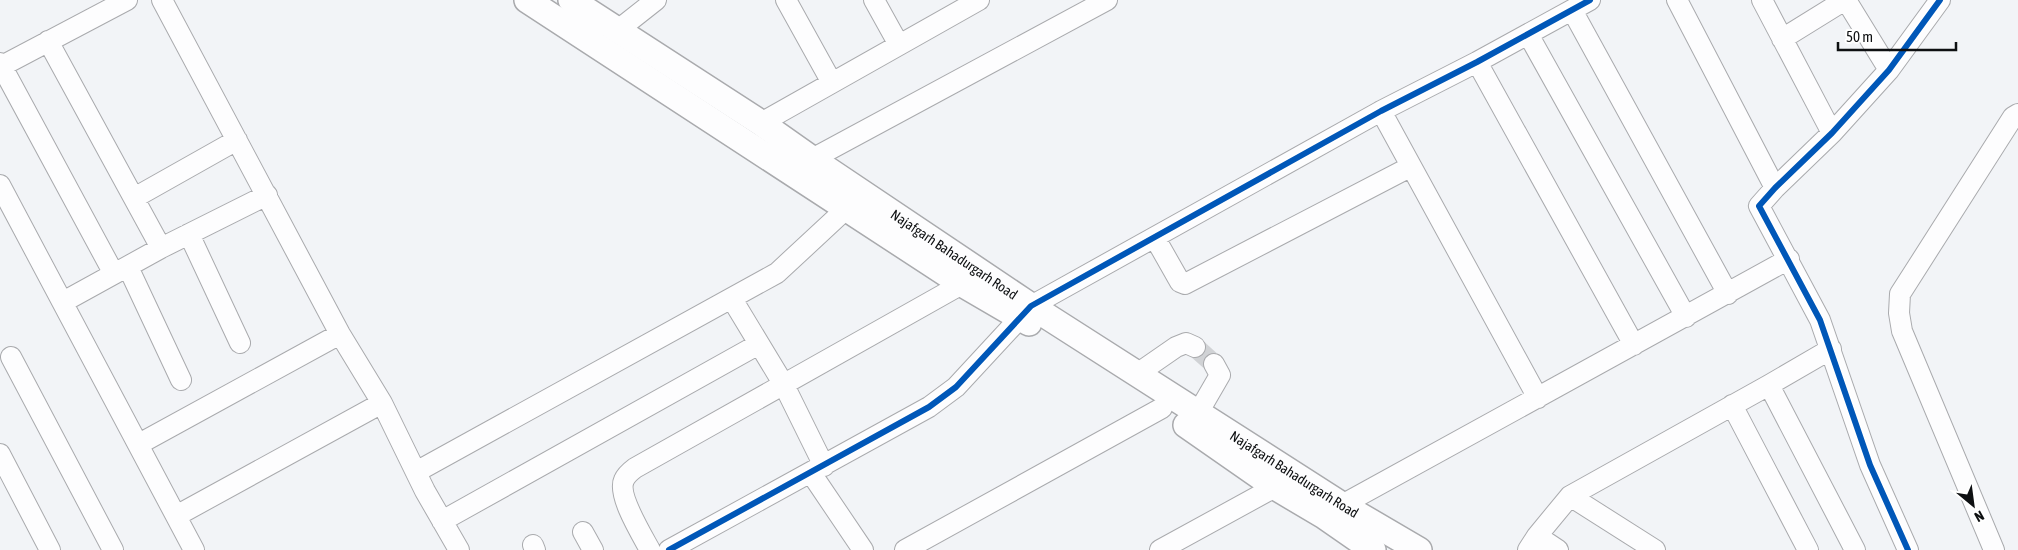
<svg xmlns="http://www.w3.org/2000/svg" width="2018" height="550" font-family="'Asap Condensed',sans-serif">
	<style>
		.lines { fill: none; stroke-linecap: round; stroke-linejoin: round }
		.minor-tunnel { stroke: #d0d2d5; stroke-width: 20; stroke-dasharray: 20 10; stroke-linecap: butt }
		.minor-casing { stroke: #a9aaad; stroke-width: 22 }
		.major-casing { stroke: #a9aaad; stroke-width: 28 }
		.minor { stroke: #fdfdfe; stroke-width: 20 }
		.major { stroke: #fdfdfe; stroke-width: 25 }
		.cycleway-casing { stroke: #fff; stroke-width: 9 }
		.cycleway { stroke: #0057b8; stroke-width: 6 }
		.labels { text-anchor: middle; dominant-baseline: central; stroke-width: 5; stroke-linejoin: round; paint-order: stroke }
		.street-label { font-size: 14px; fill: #0e1012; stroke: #fff }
	</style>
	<rect width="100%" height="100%" fill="#f2f4f7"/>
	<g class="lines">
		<!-- minor-tunnel -->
		<path class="minor-tunnel" d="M1195,347L1214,364"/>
		<defs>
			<path id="minor" d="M162,0L340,334L382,403L425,491L459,550
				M786,0L832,83
				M874,0L899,45
				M1677,0L1775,188
				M1762,0L1832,133
				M1846,0L1889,70
				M1572,10L1728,294
				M618,30L656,0
				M1528,34L1686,317
				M1782,39L1845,0
				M48,41L161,248
				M1477,62L1634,345
				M0,63L114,274
				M0,67L127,0
				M1381,111L1538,398
				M761,123L979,0
				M812,159L1107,0
				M0,185L194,550
				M134,198L237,140
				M189,234L240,343
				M1155,238L1180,282L1185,284L1410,167
				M128,267L181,380
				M732,299L784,385L824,466
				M63,302L161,248L267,195
				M11,357L113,550
				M1137,374L1176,347L1186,343L1195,347
				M1769,385L1855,550
				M1732,405L1808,550
				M1198,413L1220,375L1214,364
				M139,444L340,334
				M0,454L50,550
				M416,472L777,273L847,208
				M811,473L863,550
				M1570,496L1655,550
				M1342,505L1789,259
				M176,516L382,403
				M442,521L759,344
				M583,532L593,550
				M1537,536L1558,550
				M533,545L535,550
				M650,550C642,535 617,495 624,480C626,475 631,471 635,468L962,284
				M669,550L929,407L956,387L1031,306L1381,111L1477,62L1590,0
				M905,550L1162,408
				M1160,550L1275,487
				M1528,550L1537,536L1570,496L1769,385L1831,349
				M1908,550L1870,465L1820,320L1759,206L1775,188L1832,133L1889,70L1940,0
				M1994,550L1902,331L1899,313L1900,294L2013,117L2018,114"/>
			<g id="major">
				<path d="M527,0L962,284L1029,323"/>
				<path id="s1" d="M571,0L761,123L812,159L1031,306L1342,505L1419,550"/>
				<path d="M1186,425L1275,487L1324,516L1373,550"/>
			</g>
		</defs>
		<!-- minor casing -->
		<use href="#minor" class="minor-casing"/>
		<!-- major casing -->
		<use href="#major" class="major-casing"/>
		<!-- minor -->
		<use href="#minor" class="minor"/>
		<!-- major -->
		<use href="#major" class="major"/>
		<defs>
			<path id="cycleway" d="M669,550L929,407L956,387L1031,306L1381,111L1477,62L1590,0
				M1908,550L1870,465L1820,320L1759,206L1775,188L1832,133L1889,70L1940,0"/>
		</defs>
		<!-- cycleway casing -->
		<use href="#cycleway" class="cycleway-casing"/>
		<!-- cycleway -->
		<use href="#cycleway" class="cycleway"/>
	</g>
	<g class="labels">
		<!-- street labels -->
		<g class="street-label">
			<text stroke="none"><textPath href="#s1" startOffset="460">Najafgarh Bahadurgarh Road</textPath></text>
			<text stroke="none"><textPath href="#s1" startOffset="865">Najafgarh Bahadurgarh Road</textPath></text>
		</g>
	</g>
	<!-- north arrow -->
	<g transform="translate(1973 505) rotate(151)" stroke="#ffffff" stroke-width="4" paint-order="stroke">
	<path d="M0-4L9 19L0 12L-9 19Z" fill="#0e1012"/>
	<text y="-8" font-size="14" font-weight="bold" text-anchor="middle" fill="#0e1012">N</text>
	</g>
	<!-- scale -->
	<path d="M1838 42v8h118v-8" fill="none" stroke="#0e1012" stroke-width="2.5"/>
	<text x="1846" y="42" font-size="15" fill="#0e1012" stroke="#ffffff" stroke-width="4" paint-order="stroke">50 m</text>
</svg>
